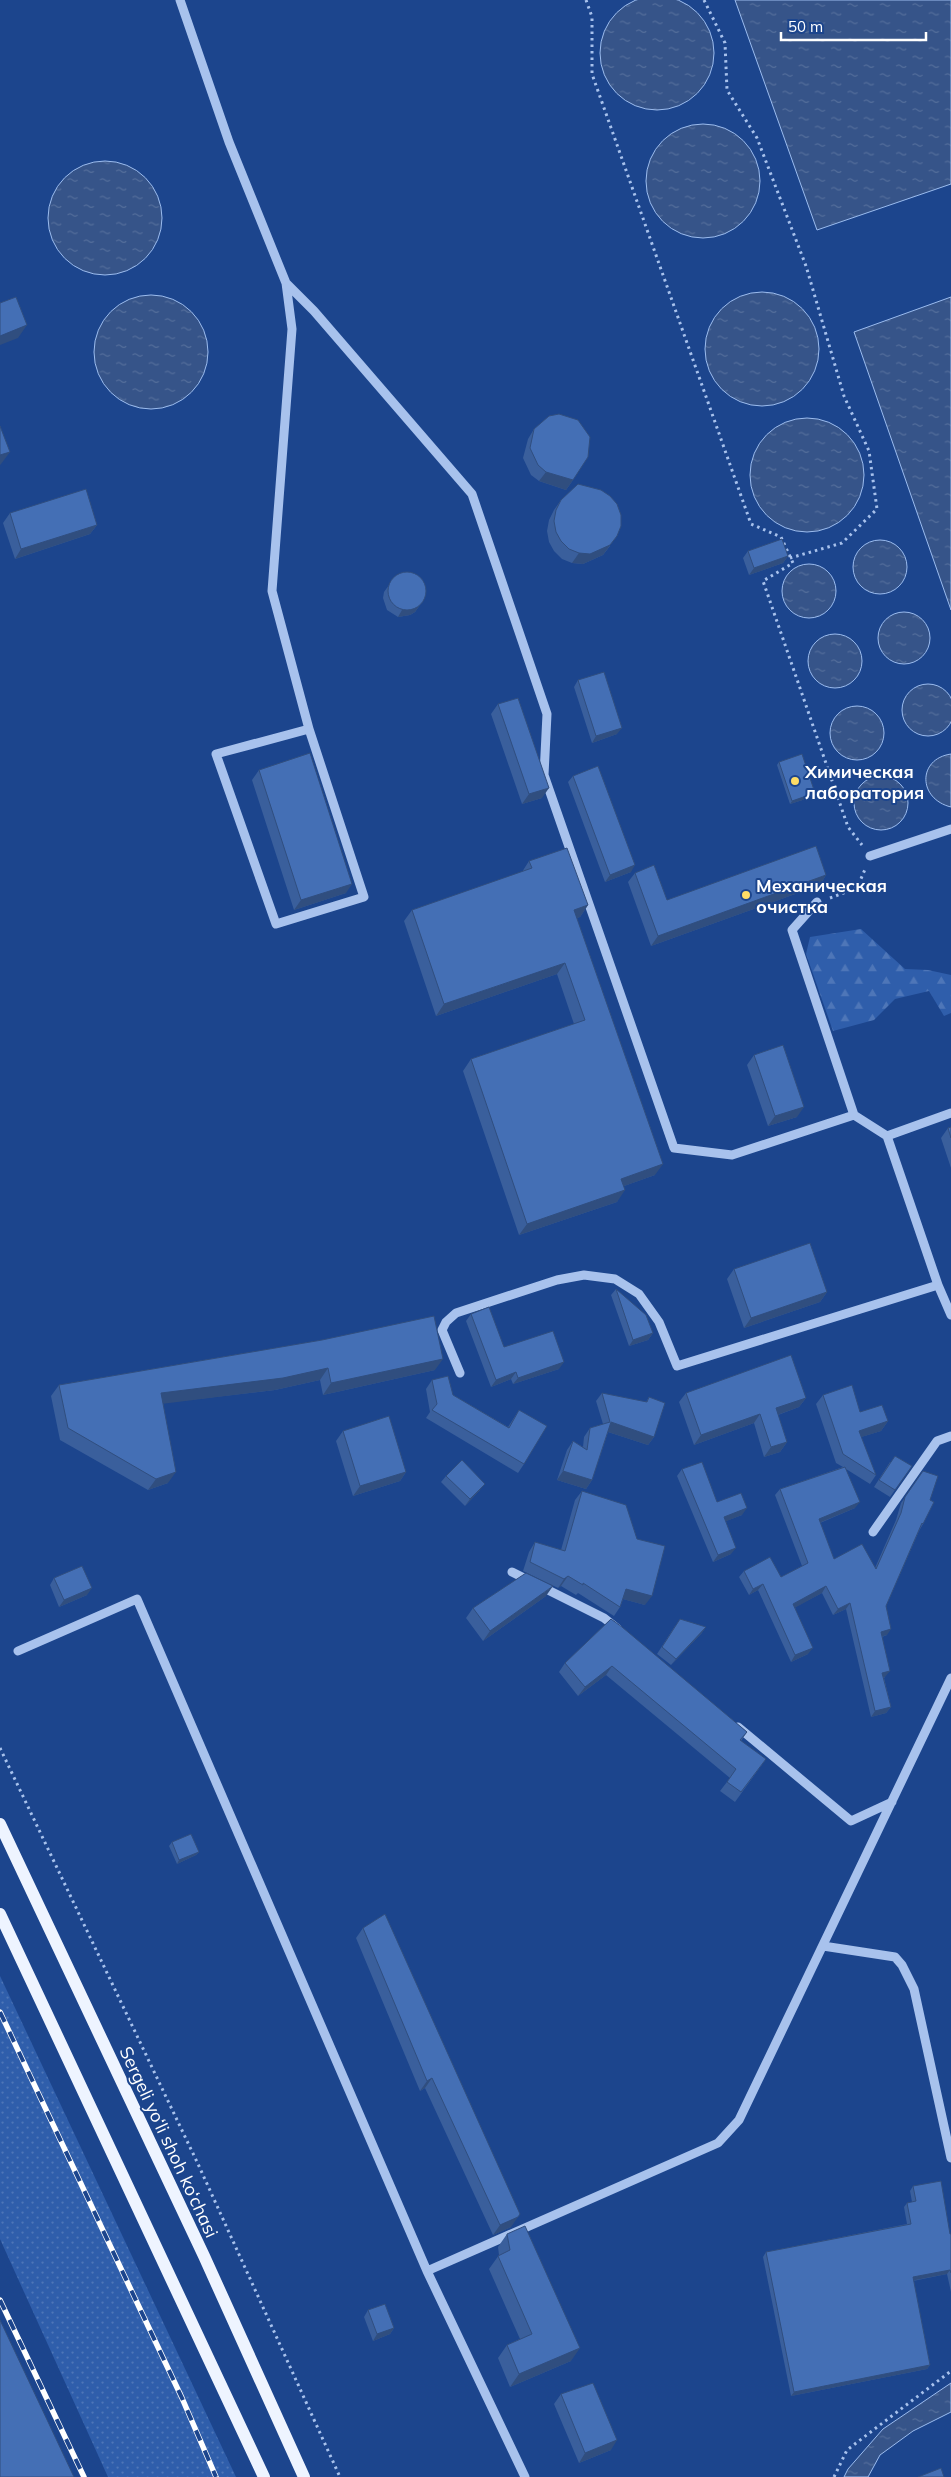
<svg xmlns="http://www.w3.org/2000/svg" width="951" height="2477" font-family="Mulish,sans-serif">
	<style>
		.grass { fill: url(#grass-dots) }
		.forest { fill: url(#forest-firs) }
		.water { fill: url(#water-ripples); stroke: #9bbcef }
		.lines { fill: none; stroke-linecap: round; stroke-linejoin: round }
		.path { stroke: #a8c2ed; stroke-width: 3; stroke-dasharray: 2.5 4; stroke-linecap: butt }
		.minor { stroke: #a8c2ed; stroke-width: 9 }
		.major { stroke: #eef4ff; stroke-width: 12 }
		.rail-casing { stroke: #fff; stroke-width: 5.5 }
		.rail { stroke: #1c458d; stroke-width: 4; stroke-dasharray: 11; stroke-linecap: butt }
		.wall { fill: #3a5f9c }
		.shaded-wall { fill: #304e7f }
		.building { fill: #446fb5; stroke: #304e7f }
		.poi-dot { fill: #fedd66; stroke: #1c458d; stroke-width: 2 }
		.labels { text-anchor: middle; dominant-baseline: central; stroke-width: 4; stroke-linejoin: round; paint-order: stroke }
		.poi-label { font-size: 18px; font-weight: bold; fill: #fff; stroke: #1c458d; text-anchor: start }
		.street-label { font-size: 18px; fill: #fff; stroke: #1c458d }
	</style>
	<defs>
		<pattern id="grass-dots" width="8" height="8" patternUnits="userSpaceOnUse" patternTransform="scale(1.25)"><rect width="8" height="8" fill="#2f5eab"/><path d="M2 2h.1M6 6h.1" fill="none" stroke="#4e76b8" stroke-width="1.8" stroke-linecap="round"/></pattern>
		<pattern id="forest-firs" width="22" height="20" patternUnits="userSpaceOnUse" patternTransform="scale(1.25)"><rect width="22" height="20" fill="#2f5eab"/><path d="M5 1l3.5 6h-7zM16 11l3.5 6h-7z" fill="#4e76b8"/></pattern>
		<pattern id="water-ripples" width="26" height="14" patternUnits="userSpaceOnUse" patternTransform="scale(1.25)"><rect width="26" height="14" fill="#365489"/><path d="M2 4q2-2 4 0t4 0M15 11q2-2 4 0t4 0" fill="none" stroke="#546e9b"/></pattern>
	</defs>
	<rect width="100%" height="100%" fill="#1c458d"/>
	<!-- grass -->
	<path class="grass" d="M0,1976L236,2477H108L0,2239Z"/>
	<!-- forest -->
	<path class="forest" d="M861,929L905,969L928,970L951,975V1013L944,1016L929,991L895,999L874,1020L833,1031L806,954L810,937Z"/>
	<!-- water -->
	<path class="water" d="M600 53a57 57 0 1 1 114 0a57 57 0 1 1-114 0Z
		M735,0H951V184L817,230Z
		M646 181a57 57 0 1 1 114 0a57 57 0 1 1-114 0Z
		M48 218a57 57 0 1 1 114 0a57 57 0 1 1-114 0Z
		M705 349a57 57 0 1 1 114 0a57 57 0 1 1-114 0Z
		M94 352a57 57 0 1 1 114 0a57 57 0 1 1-114 0Z
		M951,297V610L854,332Z
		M750 475a57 57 0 1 1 114 0a57 57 0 1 1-114 0Z
		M853 567a27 27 0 1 1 54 0a27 27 0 1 1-54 0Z
		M782 591a27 27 0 1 1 54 0a27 27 0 1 1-54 0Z
		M878 638a26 26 0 1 1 52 0a26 26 0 1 1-52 0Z
		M808 661a27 27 0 1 1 54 0a27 27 0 1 1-54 0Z
		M902 710a26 26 0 1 1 52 0a26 26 0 1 1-52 0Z
		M830 733a27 27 0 1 1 54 0a27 27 0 1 1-54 0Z
		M951,754V807C918,799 917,759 951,754Z
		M854 803a27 27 0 1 1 54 0a27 27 0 1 1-54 0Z
		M951,2383V2412L913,2431L880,2455L868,2477H844L848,2469L883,2429Z"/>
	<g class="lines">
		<!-- path -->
		<path class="path" d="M586,0L592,17V74L751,524L781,537L793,563L763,581L848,827L862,845
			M704,0L725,43L727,90L757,138L806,266L844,396L869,451L877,509L842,543L790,558
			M830,898L857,888L866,867
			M0,1748L198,2164L340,2477
			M834,2477L847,2450L951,2371"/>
		<!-- minor -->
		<path class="minor" d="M180,0L229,142L286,283L314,311L472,494L547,714L544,775L674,1148L732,1155L854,1115L887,1136
			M286,283L292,329L272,591L309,729L216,754L276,924L364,897L309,729
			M870,856L951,829
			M817,902L792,930L854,1115
			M938,1285L887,1136L951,1113
			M460,1373L442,1330L446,1322L456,1313L557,1280L584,1275L615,1279L639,1294L659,1322L677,1366L938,1285L951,1315
			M873,1532L937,1441L951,1436
			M512,1572L604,1618L618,1629
			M18,1651L137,1599L427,2271L525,2477
			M738,1727L851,1821L892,1802
			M823,1946L895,1957L902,1965L914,1989L951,2158
			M427,2271L718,2143L739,2120L951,1678"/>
		<!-- major -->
		<path class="major" d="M0,1824L204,2256L304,2477
			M0,1914L264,2477"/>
		<defs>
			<path id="rail" d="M0,2012L182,2398L216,2477
				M0,2300L84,2477"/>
		</defs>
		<!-- rail casing -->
		<use href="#rail" class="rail-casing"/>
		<!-- rail -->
		<use href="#rail" class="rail"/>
	</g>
	<!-- wall -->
	<path class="wall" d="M534,429L573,480L566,490L539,481L531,475L523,458L528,439Z
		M561,500L610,546L603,555L583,564L572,563L562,559L554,551L549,542L547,531L549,520L554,510Z
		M10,513L97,525L90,534L15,559L3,523Z
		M748,551L788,556L783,563L749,575L743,558Z
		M389,585L420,605L415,612L410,615L398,617L387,610L383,598L384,592Z
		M578,680L617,734L592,743L574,687Z
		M498,704L542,798L522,804L491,714Z
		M779,762L812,797L790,804L777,765Z
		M259,770L346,893L294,910L252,780Z
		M573,776L631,872L605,882L568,782Z
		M529,861L588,905L580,917L577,918L655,1175L624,1186L617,1202L519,1235L463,1071L471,1059L574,1024L557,974L436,1016L404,921L412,910L522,872Z
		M635,873L667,900L826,875L820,885L651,946L628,882Z
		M754,1055L797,1117L768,1126L747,1065Z
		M951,1127V1168L941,1138L948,1128Z
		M734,1269L827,1292L820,1302L744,1328L727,1279Z
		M616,1289L653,1333L648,1340L629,1346L611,1295Z
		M471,1314L504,1347L559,1369L513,1384L511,1379L491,1387L466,1321Z
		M322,1340L435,1370L323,1395L320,1380L275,1390L163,1403L168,1483L148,1490L60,1440L51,1396L59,1385Z
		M432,1380L453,1395L508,1427L519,1410L524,1464L518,1473L426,1418L430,1412L426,1389Z
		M602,1393L646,1402L649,1397L654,1437L648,1445L608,1432L592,1480L586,1489L557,1480L567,1450L573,1441L583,1447L584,1437L590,1428L603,1424L596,1401Z
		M686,1393L806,1398L799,1407L778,1415L787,1442L780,1452L764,1457L754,1423L694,1445L679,1402Z
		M823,1395L860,1412L888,1421L881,1431L861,1437L876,1475L870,1484L846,1469L855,1508L820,1523L834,1559L875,1568L896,1520L901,1503L923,1471L930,1500L923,1524L919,1531L886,1606L887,1635L882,1637L885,1677L884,1678L891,1707L886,1713L871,1717L846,1609L833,1615L822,1593L795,1607L808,1654L791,1662L758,1590L749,1595L739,1577L744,1571L781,1577L802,1566L775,1495L780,1489L843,1467L836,1463L816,1404Z
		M343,1431L406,1472L400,1481L353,1496L336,1441Z
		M890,1462L912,1466L890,1497L874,1487Z
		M682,1469L717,1502L742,1515L726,1521L731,1554L713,1562L677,1476Z
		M446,1476L480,1490L465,1506L441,1482Z
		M582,1491L645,1605L623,1599L620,1607L614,1616L578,1593L576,1595L561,1586L558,1588L523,1571L529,1552L535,1542L561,1550L575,1500Z
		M54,1578L87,1595L59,1607L50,1585Z
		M546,1596L483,1641L466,1618L473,1608Z
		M611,1619L747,1732L741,1741L766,1759L735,1802L720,1791L730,1778L606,1675L578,1696L559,1672L565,1663Z
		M675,1626L706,1627L701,1634L671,1665L657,1654Z
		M172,1842L199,1852L196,1855L177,1864L169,1846Z
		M363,1928L511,2227L493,2235L425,2088L420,2091L356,1938Z
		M913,2186L950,2234H951V2292L947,2274L913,2281L930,2365L927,2369L791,2396L763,2257L766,2252L907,2224L904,2207L907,2203L912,2202L910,2191Z
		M507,2234L571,2361L510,2387L498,2358L507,2345L520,2339L489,2269L499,2255L498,2247Z
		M368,2310L394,2328L390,2334L373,2341L364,2317Z
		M561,2394L611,2450L579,2463L554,2404Z"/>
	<!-- shaded-wall -->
	<path class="shaded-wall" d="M27,325L18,338L0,345V336Z
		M10,452L1,464L0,465V455Z
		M546,472L573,480L566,490L539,481Z
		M97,525L90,534L15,559L21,549Z
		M617,536L603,555L583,564L572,563L579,553Z
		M788,556L783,563L749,575L754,568Z
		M420,605L415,612L410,615L398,617L402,610Z
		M622,728L617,734L592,743L596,736Z
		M549,788L542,798L522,804L529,794Z
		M815,793L812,797L790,804L792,801Z
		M635,865L631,872L605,882L610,875Z
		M826,875L820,885L651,946L658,936Z
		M352,884L346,893L294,910L301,900Z
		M588,905L580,917L566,922L574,910Z
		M565,963L557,974L436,1016L444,1004Z
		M804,1107L797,1117L768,1126L775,1116Z
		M663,1164L655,1175L613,1190L621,1179Z
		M625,1190L617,1202L519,1235L527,1224Z
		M827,1292L820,1302L744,1328L751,1318Z
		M653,1333L648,1340L629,1346L633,1340Z
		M443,1359L435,1370L323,1395L331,1383Z
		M564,1362L559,1369L513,1384L518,1378Z
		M328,1368L320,1380L275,1390L153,1405L161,1393Z
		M516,1372L511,1379L491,1387L496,1380Z
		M806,1398L799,1407L769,1418L776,1408Z
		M760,1414L754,1423L694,1445L701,1435Z
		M888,1421L881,1431L852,1440L859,1431Z
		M611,1422L654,1437L648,1445L605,1431Z
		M787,1442L780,1452L764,1457L771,1447Z
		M563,1471L592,1480L586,1489L557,1480Z
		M176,1472L168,1483L148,1490L156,1479Z
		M406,1472L400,1481L353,1496L360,1486Z
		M485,1484L480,1490L465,1506L470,1499Z
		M860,1502L855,1508L814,1525L819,1519Z
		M747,1508L742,1515L719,1524L724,1517Z
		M736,1548L731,1554L713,1562L718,1555Z
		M568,1576L561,1586L558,1588L564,1579Z
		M763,1584L758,1590L749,1595L753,1589Z
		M553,1586L546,1596L483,1641L490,1631Z
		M826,1586L822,1593L789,1611L793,1604Z
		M92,1588L87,1595L59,1607L64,1600Z
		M626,1589L652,1596L645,1605L619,1598Z
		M850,1603L846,1609L833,1615L838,1609Z
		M706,1627L701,1634L671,1665L676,1659Z
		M891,1629L887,1635L876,1638L881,1632Z
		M813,1648L808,1654L791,1662L795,1655Z
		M612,1666L606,1675L578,1696L585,1687Z
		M890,1671L885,1677L878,1679L882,1673Z
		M891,1707L886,1713L871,1717L875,1711Z
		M199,1852L196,1855L177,1864L179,1860Z
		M432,2078L425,2088L420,2091L427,2081Z
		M518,2217L511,2227L493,2235L500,2225Z
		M950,2270L947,2274L910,2281L913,2277Z
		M394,2328L390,2334L373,2341L377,2334Z
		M580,2348L571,2361L510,2387L519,2374Z
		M930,2365L927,2369L791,2396L794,2392Z
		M617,2440L611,2450L579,2463L585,2453Z"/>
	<!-- building -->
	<path class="building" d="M16,297L27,325L0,336V303Z
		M559,414L578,420L590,437L588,457L573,480L546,472L538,465L530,448L534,429L549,416Z
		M0,426L10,452L0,455Z
		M578,484L601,490L610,496L617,504L621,515V526L617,536L610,545L590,554L579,553L569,549L561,541L556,532L554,521L556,510L561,500Z
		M86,489L97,525L21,549L10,513Z
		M782,539L788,556L754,568L748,551Z
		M388 591a19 19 0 1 1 38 0a19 19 0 1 1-38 0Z
		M604,672L622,728L596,736L578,680Z
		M518,698L549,788L529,794L498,704Z
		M310,753L352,884L301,900L259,770Z
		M802,754L815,793L792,801L779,762Z
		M598,766L635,865L610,875L573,776Z
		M816,846L826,875L658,936L635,873L654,865L667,900Z
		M567,848L588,905L574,910L663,1164L621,1179L625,1190L527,1224L471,1059L585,1020L565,963L444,1004L412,910L532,868L529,861Z
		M783,1045L804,1107L775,1116L754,1055Z
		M951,1127V1138L948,1128Z
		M810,1243L827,1292L751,1318L734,1269Z
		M616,1289L646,1315L653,1333L633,1340Z
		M489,1307L504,1347L553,1331L564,1362L518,1378L516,1372L496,1380L471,1314Z
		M434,1316L443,1359L331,1383L328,1368L283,1378L161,1393L176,1472L156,1479L68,1428L59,1385L322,1340Z
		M791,1355L806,1398L776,1408L787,1442L771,1447L760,1414L701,1435L686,1393Z
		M448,1376L453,1395L509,1428L519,1410L547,1426L524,1464L432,1410L437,1404L432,1380Z
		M852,1385L860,1412L882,1405L888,1421L859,1431L876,1475L843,1454L823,1395Z
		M602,1393L647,1402L649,1397L665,1403L654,1437L611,1422L592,1480L563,1471L573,1441L587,1450L590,1428L610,1422Z
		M389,1416L406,1472L360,1486L343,1431Z
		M895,1456L912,1466L895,1490L879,1480Z
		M462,1460L485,1484L470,1499L446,1476Z
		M702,1462L717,1502L741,1493L747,1508L724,1517L736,1548L718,1555L682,1469Z
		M845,1467L860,1502L819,1519L834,1559L862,1544L876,1569L901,1513L905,1497L923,1471L938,1476L930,1500L934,1502L923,1524L922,1523L886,1606L891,1629L881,1632L890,1671L882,1673L891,1707L875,1711L850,1603L838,1609L826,1586L793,1604L813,1648L795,1655L763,1584L753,1589L744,1571L770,1557L781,1577L808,1563L780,1489Z
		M582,1491L626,1505L637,1539L665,1546L652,1596L626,1589L620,1607L583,1583V1585L568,1576L564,1579L530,1562L535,1542L565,1551Z
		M82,1566L92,1588L64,1600L54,1578Z
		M526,1573L553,1586L490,1631L473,1608Z
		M611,1619L622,1627L747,1732L740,1740L766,1759L741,1792L727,1782L736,1769L612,1666L585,1687L565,1663Z
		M680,1619L706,1627L676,1659L662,1647Z
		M191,1834L199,1852L179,1860L172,1842Z
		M385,1914L520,2214L518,2217L500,2225L432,2078L427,2081L363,1928Z
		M941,2181L950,2234H951V2273L950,2270L913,2277L930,2365L794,2392L766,2252L911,2224L907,2203L916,2201L913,2186Z
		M525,2226L580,2348L519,2374L507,2345L532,2334L498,2256L510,2250L507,2234Z
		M385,2304L394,2328L377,2334L368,2310Z
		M0,2320L74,2477H0Z
		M593,2383L617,2440L585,2453L561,2394Z
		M941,2468L944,2477H918Z"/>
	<!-- markers -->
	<g class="poi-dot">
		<circle cx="795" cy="781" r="5"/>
		<circle cx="746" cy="895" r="5"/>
	</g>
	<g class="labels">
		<!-- poi labels -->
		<g class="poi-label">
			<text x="805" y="771">Химическая<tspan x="805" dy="21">лаборатория</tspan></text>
			<text x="756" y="885">Механическая<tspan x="756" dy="21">очистка</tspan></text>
		</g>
		<!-- street labels -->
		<g class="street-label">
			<text transform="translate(169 2142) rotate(65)">Sergeli yo‘li shoh ko‘chasi</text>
		</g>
	</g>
	<!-- scale -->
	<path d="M781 32v8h145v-8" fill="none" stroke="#ffffff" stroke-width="2.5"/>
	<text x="788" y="32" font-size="15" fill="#ffffff" stroke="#1c458d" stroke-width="4" paint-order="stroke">50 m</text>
</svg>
